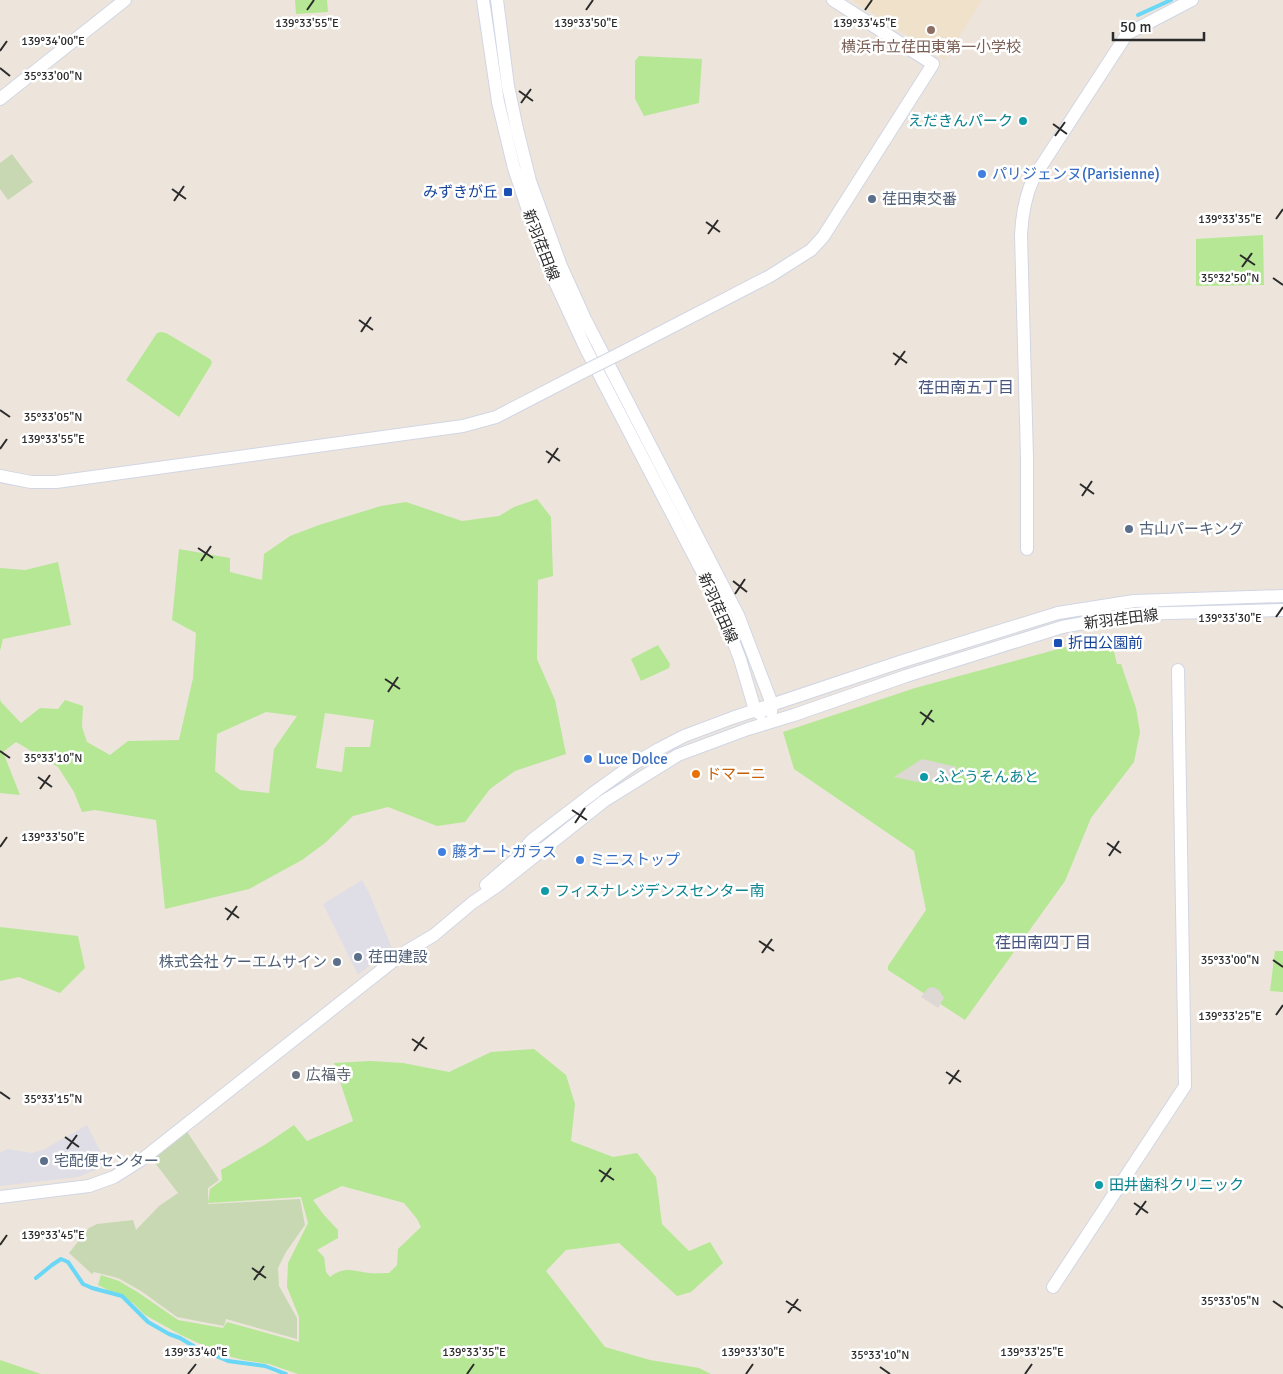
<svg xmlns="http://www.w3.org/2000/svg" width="1283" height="1374" font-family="Signika,'Noto Sans JP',sans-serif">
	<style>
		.industrial { fill: #dfdde5 }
		.education { fill: #f0e2ca }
		.green { fill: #b5e795; fill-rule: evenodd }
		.cemetery { fill: #c7d8b2 }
		.plaza { fill: #ddd8d3 }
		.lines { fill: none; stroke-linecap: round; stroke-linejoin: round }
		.stream { stroke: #69d7f5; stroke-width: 4 }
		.tertiary-casing { stroke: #d1d6e4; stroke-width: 14 }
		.tertiary { stroke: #fff; stroke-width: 12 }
		.tertiary-bridge-casing { stroke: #d1d6e4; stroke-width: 14; stroke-linecap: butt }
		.tertiary-bridge { stroke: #fff; stroke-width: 12 }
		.ticks { fill: none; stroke: #2b2b2b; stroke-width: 2 }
		.education-dot { fill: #8d6e63; stroke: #fff; stroke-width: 2 }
		.culture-dot { fill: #0f9aa8; stroke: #fff; stroke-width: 2 }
		.shop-dot { fill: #3f7fe0; stroke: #fff; stroke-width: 2 }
		.transit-dot { fill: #1a4fb4; stroke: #fff; stroke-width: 2 }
		.service-dot { fill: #5c6f8a; stroke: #fff; stroke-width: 2 }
		.food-dot { fill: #e8710a; stroke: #fff; stroke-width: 2 }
		.worship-dot { fill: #6b7280; stroke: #fff; stroke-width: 2 }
		.labels { text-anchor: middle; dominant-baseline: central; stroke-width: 5; stroke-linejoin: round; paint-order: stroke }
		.education-label { font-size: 15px; fill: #785e54; stroke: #fff }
		.culture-label { font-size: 15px; fill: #0d838f; stroke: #fff; text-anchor: start }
		.shop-label { font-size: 15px; fill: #366cbe; stroke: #fff; text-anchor: start }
		.transit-label { font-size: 15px; fill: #164399; stroke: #fff; text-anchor: end }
		.service-label { font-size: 15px; fill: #4e5e75; stroke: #fff; text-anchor: start }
		.street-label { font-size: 15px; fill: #2b2b2b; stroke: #fff }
		.food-label { font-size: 15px; fill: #c56008; stroke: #fff; text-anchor: start }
		.worship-label { font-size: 15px; fill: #5b616d; stroke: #fff; text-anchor: start }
		.neighbourhood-label { font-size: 16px; fill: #48557e; stroke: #fff }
		.ticks-label { font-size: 12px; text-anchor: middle; fill: #2b2b2b; stroke: #fff; stroke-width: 5; stroke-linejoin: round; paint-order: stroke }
	</style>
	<rect width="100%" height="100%" fill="#ede5dc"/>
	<!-- industrial -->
	<path class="industrial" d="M362,880L370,895L392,948L358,975L323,904Z
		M87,1125L106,1162V1166L78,1177L0,1186V1153L7,1149L32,1153L43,1150Z"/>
	<!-- education -->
	<path class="education" d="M852,0H982L945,60Z"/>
	<!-- green -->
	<path class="green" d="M295,0H327L328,12L296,14Z
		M639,56L702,59L699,103L644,116L635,99V61Z
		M1263,235L1264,285L1196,286V239Z
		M161,332L166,333L210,359L212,362L211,365L179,417L126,380L157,333Z
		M537,499L551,517L553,576L538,580L537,659L555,700L566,754L515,771L490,789L465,822L437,826L388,807L353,816L325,843L302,860L249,889L165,909L156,820L95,810L82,812L74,792L58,767L16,742L3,752L20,795L0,793V699L1,702L21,723L40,708L58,709L65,700L83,706L82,727L87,742L110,755L128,741L179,740L193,678L196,633L172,620L179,549L230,558V572L262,580L264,554L290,536L319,525L381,506L406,502L462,521L499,516L514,507ZM266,712L297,716L274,749L269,793L240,790L215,771L217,734ZM325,713L374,720L370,747H345L342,772L316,768Z
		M58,562L71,625L3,639L0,651V568L25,570Z
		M1110,635L1117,664H1121L1136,708L1140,732L1134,762L1091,818L1065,881L965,1020L888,970V966L926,910L914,851L794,769L783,732L915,688Z
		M658,645L670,664L669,668L641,681L631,659Z
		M0,927L78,936L85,968L60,993L19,977L0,981Z
		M1275,951H1283V992L1270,991Z
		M534,1049L566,1075L575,1104L571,1141L613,1157L637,1153L656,1177L662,1224L689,1251L710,1242L723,1263L691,1292L677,1296L619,1243L566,1250L546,1271L605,1347L650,1360L699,1368L711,1374H298L269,1364L243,1360L224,1355L181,1335L145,1315L133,1303L98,1285L101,1275L119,1281L139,1293L178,1320L223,1328L227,1322L299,1342V1317L287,1287L288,1263L308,1223L301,1197L208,1203L210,1189L222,1180L221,1170L266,1144L294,1125L307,1141L353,1121L334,1063L370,1061L403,1063L449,1072L491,1052ZM342,1186L404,1203L417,1219L421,1227L398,1249L397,1265L389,1273C383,1273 375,1274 369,1273C351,1271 345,1266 330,1277L326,1272L324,1257L317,1250L338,1238V1230L324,1215L313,1200Z
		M0,1360L41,1374H0Z"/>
	<!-- cemetery -->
	<path class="cemetery" d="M12,154L33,182L8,200L0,189V163Z
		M186,1130L219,1180L208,1188V1204L300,1199L305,1225L286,1252L278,1268L279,1286L297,1318V1339L226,1319L224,1326L177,1317L141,1291L118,1278L94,1272L92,1274L69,1253L89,1228L97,1224L133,1220L136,1230L159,1206L178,1193L152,1159Z"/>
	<!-- plaza -->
	<path class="plaza" d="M922,759L957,767L947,779L922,783L894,777Z
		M933,987L939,990L944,998L938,1008L921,997L928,988Z"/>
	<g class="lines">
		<!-- stream -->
		<path class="stream" d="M1138,15L1171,0
			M36,1278L52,1265L61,1259L68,1262L83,1284L92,1288L122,1296L148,1322L169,1334L180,1338L195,1347L228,1361L265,1366L286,1374"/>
		<defs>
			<path id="tertiary" d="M483,0L498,102L514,168L544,258L586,349L718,602L740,659L755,710L760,714
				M497,0L508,86L517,129L530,181L561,266L585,319L738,615L772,704L771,712
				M0,99L125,0
				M619,354L770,276L811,250L823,237L933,64L833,0
				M0,476L31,482H56L463,426L496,417L583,372
				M1027,549V458L1021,235C1022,214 1025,196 1034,177L1127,34L1192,0
				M486,885L515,860L532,840L596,791L635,763L659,749L684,736L732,718L903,661L1058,613L1134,601L1283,596
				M0,1197L89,1186L114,1177L144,1158L402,954L434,935L472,903L497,886L604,801L678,755L748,729L794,715L906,676L1062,627L1133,614L1283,610
				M1053,1287L1185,1086L1178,670"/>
		</defs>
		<!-- tertiary casing -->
		<use href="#tertiary" class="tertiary-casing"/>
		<!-- tertiary -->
		<use href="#tertiary" class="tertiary"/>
		<defs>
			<path id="tertiary-bridge" d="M583,372L619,354"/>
		</defs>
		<!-- tertiary-bridge casing -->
		<use href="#tertiary-bridge" class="tertiary-bridge-casing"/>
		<!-- tertiary-bridge -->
		<use href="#tertiary-bridge" class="tertiary-bridge"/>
	</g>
	<!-- ticks -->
	<path class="ticks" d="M307,10L314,0M586,10L593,0M865,10L872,0M0,51L7,41M0,68L10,76M519,91L533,101M521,103L531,89M1053,124L1067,134M1055,136L1065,122M172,189L186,199M174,201L184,186M1276,219L1283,209M706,222L720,232M708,234L718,220M1240,255L1255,265M1242,267L1252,253M1273,278L1283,285M359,320L373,330M361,332L371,317M893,353L907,363M895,365L905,351M0,410L10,417M0,449L7,439M546,451L560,461M548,463L558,448M1080,484L1094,494M1082,496L1092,481M198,548L213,558M201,561L211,546M733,581L747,592M735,594L745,579M1276,617L1283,607M385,679L400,689M388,692L398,677M920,712L934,722M922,725L932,710M0,751L10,758M38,777L52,787M40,789L50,775M572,810L587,820M575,823L585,808M1107,843L1121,853M0,847L7,837M1109,856L1119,841M225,908L239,918M227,920L237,906M759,941L774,951M762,953L772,939M1273,960L1283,967M1276,1015L1283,1005M412,1039L427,1049M414,1051L424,1037M946,1072L961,1082M949,1084L959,1070M0,1092L10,1099M65,1137L79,1147M67,1149L77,1135M599,1170L614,1180M601,1182L611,1168M1134,1203L1148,1213M1136,1215L1146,1201M0,1245L7,1235M252,1268L266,1278M254,1280L264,1266M786,1301L801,1311M1273,1301L1283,1308M788,1313L798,1299M880,1367L890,1374M188,1374L196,1364M467,1374L474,1364M746,1374L753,1364M1025,1374L1032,1364"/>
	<!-- markers -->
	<circle class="education-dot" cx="931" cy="30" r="5"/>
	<g class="culture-dot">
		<circle cx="1023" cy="121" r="5"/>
		<circle cx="924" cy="777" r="5"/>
		<circle cx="545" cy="891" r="5"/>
		<circle cx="1099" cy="1185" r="5"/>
	</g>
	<g class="shop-dot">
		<circle cx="982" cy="174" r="5"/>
		<circle cx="588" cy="759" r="5"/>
		<circle cx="442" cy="852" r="5"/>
		<circle cx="580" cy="860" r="5"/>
	</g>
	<g class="transit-dot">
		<rect x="503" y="187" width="10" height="10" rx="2.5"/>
		<rect x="1053" y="638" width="10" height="10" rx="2.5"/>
	</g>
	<g class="service-dot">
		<circle cx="872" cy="199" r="5"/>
		<circle cx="1129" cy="529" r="5"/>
		<circle cx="358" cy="957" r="5"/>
		<circle cx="337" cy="962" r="5"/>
		<circle cx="44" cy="1161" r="5"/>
	</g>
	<circle class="food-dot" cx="696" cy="774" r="5"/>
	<circle class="worship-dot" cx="296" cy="1075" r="5"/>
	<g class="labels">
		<!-- education labels -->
		<g class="education-label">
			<text x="931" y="47">横浜市立荏田東第一小学校</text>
		</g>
		<!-- culture labels -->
		<g class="culture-label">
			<text x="1013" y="121" text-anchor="end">えだきんパーク</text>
			<text x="934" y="777">ふどうそんあと</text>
			<text x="555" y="891">フィスナレジデンスセンター南</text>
			<text x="1109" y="1185">田井歯科クリニック</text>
		</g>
		<!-- shop labels -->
		<g class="shop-label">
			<text x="992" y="174">パリジェンヌ(Parisienne)</text>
			<text x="598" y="759">Luce Dolce</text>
			<text x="452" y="852">藤オートガラス</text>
			<text x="590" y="860">ミニストップ</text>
		</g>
		<!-- transit labels -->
		<g class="transit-label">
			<text x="498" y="192">みずきが丘</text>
			<text x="1068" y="643" text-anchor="start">折田公園前</text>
		</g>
		<!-- service labels -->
		<g class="service-label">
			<text x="882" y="199">荏田東交番</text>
			<text x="1139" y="529">古山パーキング</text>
			<text x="368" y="957">荏田建設</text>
			<text x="327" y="962" text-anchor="end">株式会社 ケーエムサイン</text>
			<text x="54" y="1161">宅配便センター</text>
		</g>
		<!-- street labels -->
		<g class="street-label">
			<text transform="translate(541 245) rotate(69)">新羽荏田線</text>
			<text transform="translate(718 608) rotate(66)">新羽荏田線</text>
			<text transform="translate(1121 619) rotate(-7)">新羽荏田線</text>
		</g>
		<!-- food labels -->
		<g class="food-label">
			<text x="706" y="774">ドマーニ</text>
		</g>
		<!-- worship labels -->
		<g class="worship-label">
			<text x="306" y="1075">広福寺</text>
		</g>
		<!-- neighbourhood labels -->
		<g class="neighbourhood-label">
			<text x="966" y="388">荏田南五丁目</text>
			<text x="1043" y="943">荏田南四丁目</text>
		</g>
	</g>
	<g class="ticks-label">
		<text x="307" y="27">139°33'55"E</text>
		<text x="586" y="27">139°33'50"E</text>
		<text x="865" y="27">139°33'45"E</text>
		<text x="53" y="45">139°34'00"E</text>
		<text x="53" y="80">35°33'00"N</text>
		<text x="1230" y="223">139°33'35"E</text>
		<text x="1230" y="282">35°32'50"N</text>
		<text x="53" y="421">35°33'05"N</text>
		<text x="53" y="443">139°33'55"E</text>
		<text x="1230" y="622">139°33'30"E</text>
		<text x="53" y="762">35°33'10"N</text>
		<text x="53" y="841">139°33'50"E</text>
		<text x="1230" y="964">35°33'00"N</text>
		<text x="1230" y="1020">139°33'25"E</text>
		<text x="53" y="1103">35°33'15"N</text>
		<text x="53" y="1239">139°33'45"E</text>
		<text x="1230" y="1305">35°33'05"N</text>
		<text x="196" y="1356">139°33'40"E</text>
		<text x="474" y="1356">139°33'35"E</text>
		<text x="753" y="1356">139°33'30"E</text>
		<text x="1032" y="1356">139°33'25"E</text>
		<text x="880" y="1359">35°33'10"N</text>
	</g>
	<!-- scale -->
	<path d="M1113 32v8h91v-8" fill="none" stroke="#2b2b2b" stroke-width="2.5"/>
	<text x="1120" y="32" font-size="15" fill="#2b2b2b" stroke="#ffffff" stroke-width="4" paint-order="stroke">50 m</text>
</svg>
